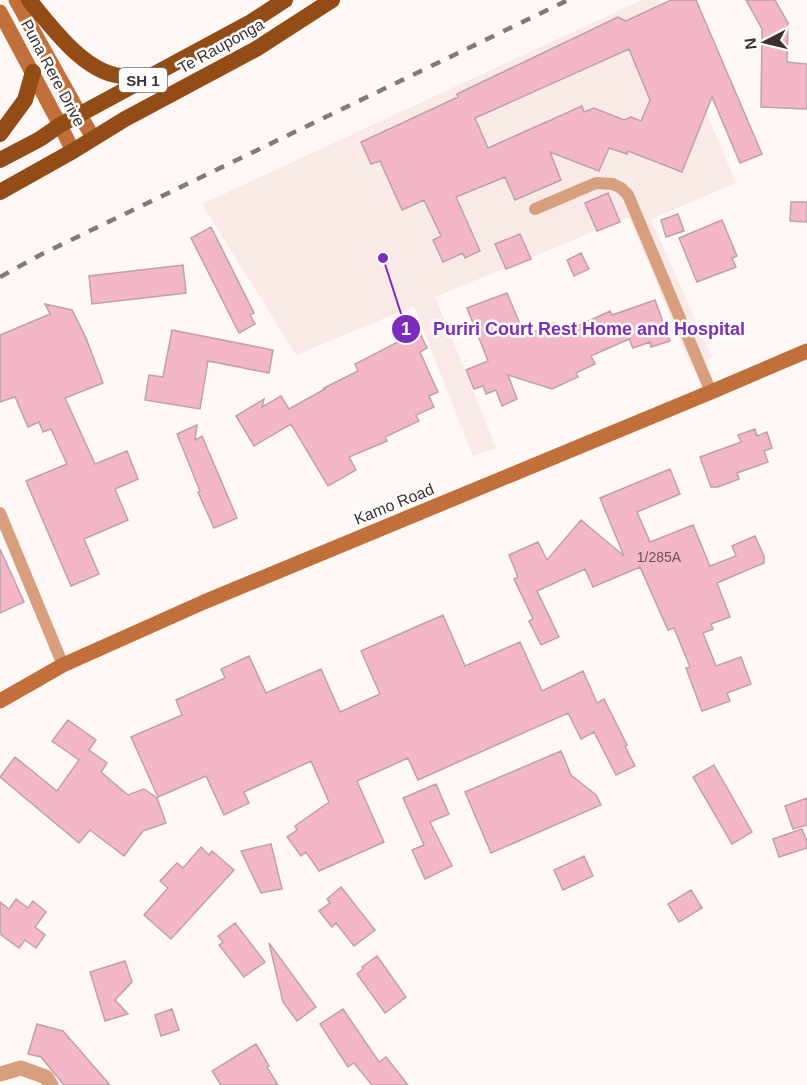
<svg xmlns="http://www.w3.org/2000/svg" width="807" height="1085" font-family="Helvetica,sans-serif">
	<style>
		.built { fill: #f9e9e7 }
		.building { fill: #f3b7c7; stroke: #bfa1a9; stroke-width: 1.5; fill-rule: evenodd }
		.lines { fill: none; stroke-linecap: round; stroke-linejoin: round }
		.service { stroke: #d79f7d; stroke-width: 12 }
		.minor { stroke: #d79f7d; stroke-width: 15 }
		.secondary { stroke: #c2703b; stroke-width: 15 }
		.trunk { stroke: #944c17; stroke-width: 16 }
		.rail { stroke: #837978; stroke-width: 4.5; stroke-dasharray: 10 10; stroke-linecap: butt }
		.labels { text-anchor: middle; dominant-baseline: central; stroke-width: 5; stroke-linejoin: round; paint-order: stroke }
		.number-label { font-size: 14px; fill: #6a5255 }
		.shield { fill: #fff; stroke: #776f6d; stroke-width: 1.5 }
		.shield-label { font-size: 15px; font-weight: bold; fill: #3d312f }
		.street-label { font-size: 16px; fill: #3d312f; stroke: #fff }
		.leader { fill: none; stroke: #7b2cbf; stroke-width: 2 }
		.callout-dot { fill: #7b2cbf; stroke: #fff; stroke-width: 2 }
		.mark-label { font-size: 18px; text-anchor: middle; font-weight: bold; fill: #fff }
		.callout-label { font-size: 18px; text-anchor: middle; font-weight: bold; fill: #7b2cbf; stroke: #fff; stroke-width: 5; stroke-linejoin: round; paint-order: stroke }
	</style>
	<rect width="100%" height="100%" fill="#fff8f7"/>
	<!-- built -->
	<path class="built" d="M642,0H659L736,183L651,219L712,358L691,367L629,217L435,297L496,448L473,456L414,306L296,355L202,204Z"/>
	<!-- building -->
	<path class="building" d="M671,0H696L762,154L740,163L712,97L682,172L628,151L627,154L609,148L599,171L550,152L561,180L515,200L505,177L456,197L480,251L465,258L463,253L443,262L433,240L441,236L424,200L402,210L380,161L371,164L361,142L458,97L457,94L618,17L626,21ZM629,49L650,100L641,121L631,117L624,120L594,108L584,112L582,106L488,148L475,118Z
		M746,0H775L788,23L787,62L807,64V109L761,107L762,29Z
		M608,193L620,222L597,231L585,203Z
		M791,202H807V222L790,221Z
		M678,214L684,231L666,237L661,220Z
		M722,220L737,256L732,258L736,267L697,282L679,238Z
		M211,227L254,313L250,315L255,324L239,333L191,238Z
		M520,234L531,259L506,269L495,244Z
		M581,253L589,269L574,276L567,260Z
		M183,265L186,293L92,304L89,276Z
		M507,293L525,336L554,323L559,335L610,311L612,315L655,300L670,341L651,347L650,342L633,348L629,339L591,356L595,364L576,373L578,377L552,389L508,375L517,399L502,406L496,390L486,394L483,386L474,389L466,370L488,361L467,308Z
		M45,304L72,310L86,338L103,383L65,398L95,464L127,451L138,479L115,489L128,520L84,539L99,574L71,586L26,481L67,464L51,429L43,432L39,422L28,427L15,397L0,402V335L50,314Z
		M172,330L273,350L269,373L208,361L200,409L145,400L149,375L163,377Z
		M419,331L427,348L420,352L438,392L429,396L434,407L416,415L419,421L385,437L387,441L349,457L356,470L328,486L291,424L254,446L236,416L264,399L262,407L281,396L289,409L325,389L324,388L358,371L355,364Z
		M197,425L195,440L202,436L237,518L214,528L198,492L200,491L177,434Z
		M755,429L757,436L767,432L772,448L764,451L768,462L737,473L739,479L718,487H711L700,457L741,442L738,435Z
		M670,469L680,494L637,512L650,542L693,525L710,566L736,556L732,546L755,536L764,556V563L717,583L730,617L711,624L713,629L703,633L716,666L741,657L751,684L727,693L730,701L702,711L686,668L690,667L674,628L668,630L640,567L593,587L585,569L537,591L559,637L541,645L529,621L533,619L514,579L518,577L509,555L538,542L547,560L581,520L624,556L600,498Z
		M0,549L24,602L0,613Z
		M443,615L465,666L520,642L542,691L583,671L597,703L604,699L627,745L625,746L635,766L616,775L594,732L581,739L568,713L418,780L408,758L357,781L384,842L319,871L306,852L301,856L287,837L297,830L295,826L329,802L311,761L244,792L249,803L224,815L206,776L158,797L131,737L182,715L176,700L225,678L221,669L249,656L266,693L321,669L340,712L380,694L361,651Z
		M68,720L96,740L89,750L107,763L101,772L128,795L144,789L157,798L166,823L143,831L124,856L90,830L79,843L0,777L15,757L57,791L79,760L52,741Z
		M561,751L571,775L596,795L601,805L491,853L465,792Z
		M714,765L752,832L732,844L693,777Z
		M436,784L449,814L430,822L452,866L425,879L412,850L424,845L403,798Z
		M807,798V825L793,829L785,806Z
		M802,829L807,842V848L779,857L773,839Z
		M271,844L282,889L261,893L241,851Z
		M201,847L209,855L212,851L234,870L171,939L144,915L168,888L160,881L177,863L183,868Z
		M584,856L593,876L563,890L554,870Z
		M341,887L375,930L354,946L336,923L332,927L319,911L330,903L327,899Z
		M691,890L702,908L679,922L668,904Z
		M16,899L28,908L33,901L46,912L35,927L45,935L36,948L25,940L19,948L0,934V902L9,909Z
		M235,923L265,962L244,977L219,945L223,942L218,936Z
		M269,943L316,1007L297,1021L283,1002Z
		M377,956L406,997L385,1013L357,974L363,969L362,967Z
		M125,961L132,982L115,1000L128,1014L105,1021L90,972Z
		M172,1009L179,1030L161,1036L155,1015Z
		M343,1009L379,1062L386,1057L408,1085H372L354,1063L348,1067L320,1024Z
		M37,1024L63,1031L110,1085H64L41,1057L28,1054Z
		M256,1044L269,1066L267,1067L278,1085H221L212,1071Z"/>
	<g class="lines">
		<!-- service -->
		<path class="service" d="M535,209L596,183L613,184L621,188L628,195L711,392
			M0,513L63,665"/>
		<!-- minor -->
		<path class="minor" d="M0,1074L21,1068L46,1077L51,1085"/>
		<!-- secondary -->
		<path class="secondary" d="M16,0L93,138
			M0,12L60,125L73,151
			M0,701L63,665L204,602L711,392L807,351"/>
		<!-- trunk -->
		<path class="trunk" d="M29,0C51,26 80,67 115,75C126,77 137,77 148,78
			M0,134L25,100L33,72
			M0,160L40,139L60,125L251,22L285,0
			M0,192L73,151L125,119L256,49L332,0"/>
		<!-- rail -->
		<path class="rail" d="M0,277L42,254L568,0"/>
	</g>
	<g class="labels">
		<!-- number labels -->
		<g class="number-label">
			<text x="659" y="557">1/285A</text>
		</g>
		<!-- shield labels -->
		<rect class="shield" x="119" y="68" width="48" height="24" rx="4.5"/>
		<g class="shield-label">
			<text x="143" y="80">SH 1</text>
		</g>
		<!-- street labels -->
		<g class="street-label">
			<text transform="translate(221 46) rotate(-29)">Te Rauponga</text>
			<text transform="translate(53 73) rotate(62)">Puna Rere Drive</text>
			<text transform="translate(394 504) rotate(-22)">Kamo Road</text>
		</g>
	</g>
	<!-- callouts -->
	<path class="leader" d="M383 258L406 329"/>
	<g class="callout-dot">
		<circle cx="383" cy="258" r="6"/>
		<circle cx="406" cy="329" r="15"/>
	</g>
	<g class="mark-label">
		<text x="406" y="335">1</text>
	</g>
	<g class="callout-label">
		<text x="589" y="335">Puriri Court Rest Home and Hospital</text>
	</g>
	<!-- north arrow -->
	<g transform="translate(765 42) rotate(263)" stroke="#ffffff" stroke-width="4.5" paint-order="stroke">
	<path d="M0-4.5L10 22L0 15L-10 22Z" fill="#3d312f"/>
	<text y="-9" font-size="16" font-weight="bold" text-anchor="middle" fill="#3d312f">N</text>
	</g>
</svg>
